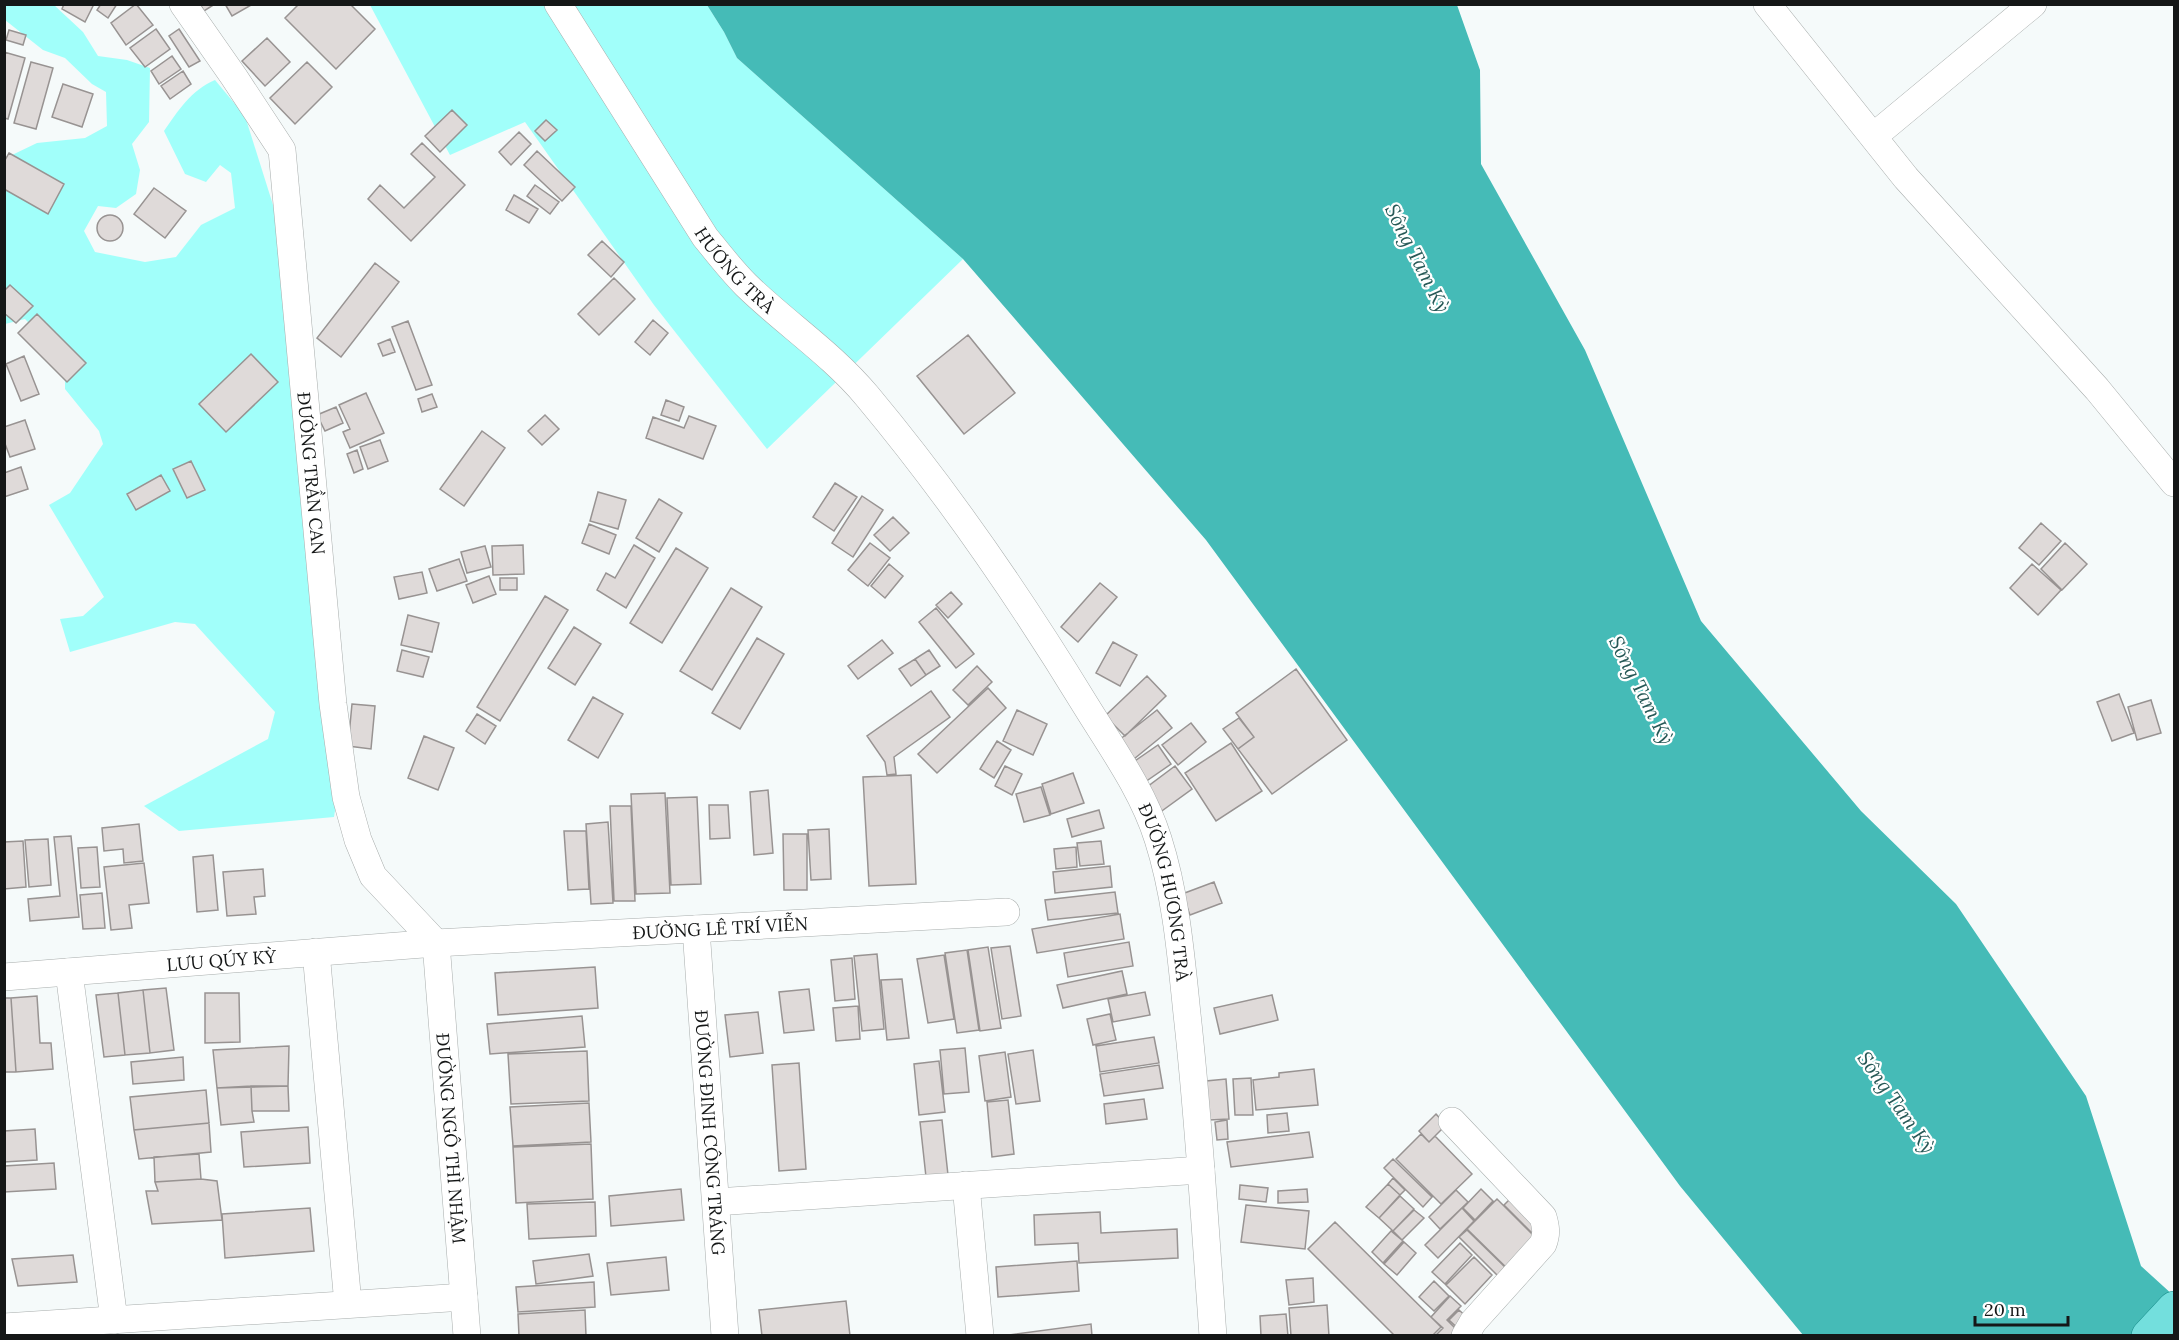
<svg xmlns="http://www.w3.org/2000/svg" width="2179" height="1340" font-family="Lora,serif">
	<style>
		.green { fill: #a1fffa }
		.water { fill: #45bbb7 }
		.building { fill: #dfdad9; stroke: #989392; stroke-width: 1.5 }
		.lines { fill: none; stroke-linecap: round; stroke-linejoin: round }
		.minor-casing { stroke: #a8adac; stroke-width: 28 }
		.primary-casing { stroke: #168b89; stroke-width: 34 }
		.minor { stroke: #fff; stroke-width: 27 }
		.primary { stroke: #73dfdd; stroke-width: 33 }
		.labels { text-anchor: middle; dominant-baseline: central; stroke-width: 4.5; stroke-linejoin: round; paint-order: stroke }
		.street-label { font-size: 18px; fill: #151717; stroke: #fff }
		.water-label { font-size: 20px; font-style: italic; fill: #275957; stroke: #fff }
	</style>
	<rect width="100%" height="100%" fill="#f5fafa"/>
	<!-- green -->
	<path class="green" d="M5,5H54L83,32L98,56L127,60L150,68L149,122L132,144L140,170L136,194L116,208L98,206L84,231L95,252L145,262L176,257L201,225L235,208L231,173L220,165L206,182L185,174L164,131C178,111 191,90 215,80L245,116L279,224L337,798L334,817L179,831L144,806L268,739L275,712L195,624L175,622L70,652L60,619L83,616L104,597L49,505L70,493L103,444L99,431L65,389V356L41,336L25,319L5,324V167L12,155L37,143L85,138L107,126L106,92L92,84L65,58L43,50L5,20Z
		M370,5H707L724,32L737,58L963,259L767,449L654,305L525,122L450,155Z"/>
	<!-- water -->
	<path class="water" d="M707,5H1457L1480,70L1481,164L1585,350L1701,621L1861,811L1956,904L2086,1096L2141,1266L2174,1296V1335H1803L1680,1186L1206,540L963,259L737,58L724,32Z"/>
	<!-- building -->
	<path class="building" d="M64,4H94L85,22L62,9Z
		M101,4H117L108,18L97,10Z
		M136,4L153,25L126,45L111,23Z
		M200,4H215L204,11Z
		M225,4H253L232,16Z
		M299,4H350L375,29L336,69L285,18Z
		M156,29L170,49L145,67L130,48Z
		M179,29L200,61L189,67L169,36Z
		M9,30L26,35L23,45L6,40Z
		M267,38L290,62L265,86L242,61Z
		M4,52L25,58L8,119L4,118Z
		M172,56L181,69L159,84L151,71Z
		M31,62L53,68L36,129L14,123Z
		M307,62L332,87L295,124L270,98Z
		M183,71L191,84L170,99L161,86Z
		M63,84L93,94L82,127L52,117Z
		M452,110L467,125L440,152L425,136Z
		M546,120L557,130L545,141L535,131Z
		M519,132L531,144L511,165L499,152Z
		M422,143L465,185L411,241L368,199L380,185L404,208L435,177L411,154Z
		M537,151L575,187L562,201L524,165Z
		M9,153L64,184L48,214L4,189V162Z
		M535,185L559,202L550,214L527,196Z
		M154,188L186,211L165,238L134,214Z
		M514,195L538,209L529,223L506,210Z
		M97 228a13 13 0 1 1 26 0a13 13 0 1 1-26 0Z
		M602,241L624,262L611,277L588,255Z
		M375,263L399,282L341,357L317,338Z
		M614,278L635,299L599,335L578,314Z
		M10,285L33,306L16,323L4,313V291Z
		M37,314L86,363L67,382L18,333Z
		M653,320L668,333L650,355L635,342Z
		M408,321L432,385L416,390L392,327Z
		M968,335L1015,393L964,434L917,376Z
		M390,339L395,352L383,356L378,344Z
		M251,354L278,382L226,432L199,404Z
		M24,356L39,394L21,401L6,364Z
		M366,393L384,433L350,448L343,432L350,429L339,405Z
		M432,394L437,407L422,412L418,399Z
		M666,400L684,407L679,421L661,415Z
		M336,407L343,423L325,431L317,415Z
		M545,415L559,429L542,445L528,431Z
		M689,416L716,426L703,459L646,438L653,417L684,428Z
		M25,420L35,449L10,457L4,441V427Z
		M482,431L505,448L464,506L440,489Z
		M380,440L388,461L368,469L360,447Z
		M357,450L363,469L354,473L347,454Z
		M191,461L205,490L187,498L173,469Z
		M21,467L28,489L4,497V473Z
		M161,475L170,491L136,510L127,494Z
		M835,483L857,497L834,531L813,517Z
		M598,492L626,500L618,529L590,521Z
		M862,496L883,510L853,557L832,543Z
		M659,499L682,513L659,552L636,538Z
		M893,517L909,533L890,551L874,535Z
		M2041,523L2061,541L2039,565L2019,548Z
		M589,524L616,535L609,554L582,543Z
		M870,543L890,558L868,586L848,570Z
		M2065,543L2087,564L2062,590L2041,569Z
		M523,545L524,574L493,575L492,546Z
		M634,545L655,558L626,608L597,590L606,573L615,578Z
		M485,546L491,567L467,573L461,552Z
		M676,548L708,568L662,643L630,623Z
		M459,559L467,581L437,591L429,569Z
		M889,564L903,576L885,598L871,586Z
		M2032,564L2061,590L2038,615L2010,588Z
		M422,572L427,593L399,599L394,577Z
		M489,576L496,594L473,603L466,585Z
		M500,578H517V590H500Z
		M1100,583L1117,597L1078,642L1061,627Z
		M731,588L762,607L712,690L680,671Z
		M951,592L962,604L948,618L936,605Z
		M545,596L568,610L500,721L477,707Z
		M936,608L974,654L956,668L919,622Z
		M408,615L439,623L432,652L401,645Z
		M574,627L601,644L575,685L548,668Z
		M757,638L784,654L740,729L712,713Z
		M882,640L893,653L858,679L848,666Z
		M1113,642L1137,655L1120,686L1096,673Z
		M402,650L429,657L423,677L397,671Z
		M929,650L940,666L926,675L915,659Z
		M915,659L926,675L911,686L899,669Z
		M977,666L992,682L968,705L953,690Z
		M1296,669L1347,740L1272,794L1238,749L1254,737L1236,713Z
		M1147,676L1166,696L1125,736L1105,716Z
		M988,688L1006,708L937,773L918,754Z
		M931,691L950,717L894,757L896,774L887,775L885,762L867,736Z
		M2119,694L2134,733L2112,741L2097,702Z
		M593,697L623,714L598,758L568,740Z
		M2151,700L2161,733L2137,740L2128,707Z
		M352,704L375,706L371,749L348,746Z
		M1017,710L1047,724L1033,755L1003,741Z
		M1157,710L1172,728L1129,763L1114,744Z
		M477,714L496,726L485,744L466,731Z
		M1239,718L1254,737L1238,749L1223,729Z
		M1191,723L1206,742L1178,765L1162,745Z
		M424,736L454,748L438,790L408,778Z
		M997,741L1011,750L994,778L980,769Z
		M1231,743L1262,791L1216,821L1185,773Z
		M1158,745L1171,764L1145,782L1132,763Z
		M1005,766L1022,774L1012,795L995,786Z
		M1175,766L1192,789L1159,813L1143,790Z
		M1073,773L1084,803L1051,814L1042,784Z
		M911,775L916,884L869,886L863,777Z
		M1041,787L1050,815L1024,822L1016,794Z
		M768,790L773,853L754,855L750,792Z
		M665,793L670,893L636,894L631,794Z
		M697,797L701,884L671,885L667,798Z
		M709,805H728L730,838L710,839Z
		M610,806H631L635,901H614Z
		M1099,810L1104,828L1072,837L1067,819Z
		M608,822L613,903L591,904L586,824Z
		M139,824L143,861L124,863L123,849L104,851L102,828Z
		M829,829L831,879L811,880L808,830Z
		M564,831H586L589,889L568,890Z
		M783,834H807V890H784Z
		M71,836L79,917L30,921L28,899L60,896L54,837Z
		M48,839L51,885L29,887L25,840Z
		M23,841L26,887L4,889V842Z
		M1101,841L1104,864L1080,866L1077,843Z
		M97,847L100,887L81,888L78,848Z
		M1076,847L1077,867L1056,869L1054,849Z
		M213,855L218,910L197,912L193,857Z
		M144,863L149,903L129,905L132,928L111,930L104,867Z
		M1110,866L1112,887L1055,893L1053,872Z
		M263,869L265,896L254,897L256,914L227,916L223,872Z
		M1214,882L1222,903L1190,915L1182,894Z
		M1115,892L1118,913L1048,920L1045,900Z
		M102,893L105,928L83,929L80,895Z
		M1120,914L1124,939L1037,953L1032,929Z
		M1129,942L1133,966L1068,977L1064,953Z
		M1010,946L1021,1016L1002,1019L991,948Z
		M988,947L1001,1028L980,1031L968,950Z
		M967,950L979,1030L957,1033L945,953Z
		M877,954L884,1029L862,1031L854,956Z
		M944,955L954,1019L928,1023L917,959Z
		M852,958L855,999L835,1001L831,960Z
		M595,967L598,1008L498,1015L495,973Z
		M1122,971L1127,994L1063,1008L1057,985Z
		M902,979L909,1038L887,1040L881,980Z
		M166,988L174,1050L150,1053L143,990Z
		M809,989L814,1030L784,1033L779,992Z
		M143,990L150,1053L125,1055L118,993Z
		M1145,992L1150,1015L1113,1022L1108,999Z
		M118,993L125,1055L104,1057L96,995Z
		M205,993H239L240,1042L205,1043Z
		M1272,995L1278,1020L1220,1034L1214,1008Z
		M37,996L40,1043H51L53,1069L16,1072L11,998Z
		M4,998H11L16,1072H4Z
		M858,1006L860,1039L836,1041L833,1008Z
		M758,1012L763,1053L730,1057L725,1015Z
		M1110,1014L1116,1040L1093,1045L1087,1019Z
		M582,1016L585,1047L490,1054L487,1024Z
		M1154,1037L1159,1063L1100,1072L1096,1046Z
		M289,1046L288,1086L217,1088L213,1050Z
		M965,1048L969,1092L944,1094L940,1050Z
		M1033,1050L1040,1101L1016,1104L1008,1054Z
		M587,1051L589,1101L511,1104L508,1054Z
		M1005,1052L1011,1097L985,1101L979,1056Z
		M183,1057L184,1080L133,1084L131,1062Z
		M939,1061L945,1112L919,1115L914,1064Z
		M799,1063L806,1169L779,1171L772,1065Z
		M1159,1065L1163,1088L1104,1096L1100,1074Z
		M1314,1069L1318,1105L1256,1110L1253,1080L1279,1077V1073Z
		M1251,1078L1253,1115H1235L1233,1079Z
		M1226,1079L1229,1119L1209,1120L1206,1081Z
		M251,1086L252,1111L254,1122L221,1125L217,1088Z
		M251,1086H288L289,1111H252Z
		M206,1090L209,1123L134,1130L130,1097Z
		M1144,1099L1147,1119L1106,1124L1104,1104Z
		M1008,1100L1014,1154L992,1157L987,1102Z
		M589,1103L591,1142L513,1146L510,1107Z
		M1287,1113L1289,1131L1268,1133L1267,1115Z
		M1436,1114L1446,1125L1429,1142L1419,1131Z
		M942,1120L948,1175L926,1177L920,1122Z
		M1227,1120L1228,1139L1217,1140L1215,1122Z
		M209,1123L211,1152L139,1159L134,1130Z
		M308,1127L310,1163L244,1167L241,1132Z
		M35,1129L37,1160L4,1162V1131Z
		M1309,1132L1313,1157L1231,1167L1227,1142Z
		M1421,1134L1429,1142L1435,1136L1472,1174L1441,1204L1396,1159Z
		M591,1144L593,1199L516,1203L513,1147Z
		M199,1154L201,1179L155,1182L154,1157Z
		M1393,1159L1432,1197L1423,1207L1384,1168Z
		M54,1163L56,1189L4,1192V1166Z
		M1393,1178L1405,1190L1400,1195L1388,1184Z
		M201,1179L217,1181L222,1220L152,1224L146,1191H158L155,1182Z
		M1388,1184L1400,1195L1379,1218L1366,1207Z
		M1240,1185L1268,1188L1266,1202L1239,1199Z
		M681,1189L684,1220L611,1226L609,1196Z
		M1307,1189L1308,1202L1278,1203V1191Z
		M1481,1189L1493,1201L1475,1220L1463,1208Z
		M1456,1190L1468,1202L1440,1229L1429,1217Z
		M1515,1194L1550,1229L1539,1240L1504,1205Z
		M1400,1196L1414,1209L1393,1231L1379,1218Z
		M1497,1199L1547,1249L1518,1279L1467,1229Z
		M595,1202L596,1236L529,1239L527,1204Z
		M1246,1205L1309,1211L1305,1249L1241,1242Z
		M310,1208L314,1251L225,1258L222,1214Z
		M1462,1208L1474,1221L1438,1258L1425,1245Z
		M1414,1210L1424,1218L1402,1240L1393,1231Z
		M1100,1212L1101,1233L1177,1229L1178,1258L1079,1263L1078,1243L1035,1245L1034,1215Z
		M1335,1222L1441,1327L1432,1336H1395L1308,1249Z
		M1467,1230L1509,1271L1501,1279L1459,1237Z
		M1391,1231L1403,1241L1383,1263L1372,1252Z
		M1404,1242L1416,1253L1397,1275L1384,1264Z
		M1460,1243L1472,1255L1445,1284L1432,1272Z
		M589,1254L593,1276L536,1284L533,1261Z
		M73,1255L77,1282L18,1286L12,1259Z
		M666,1257L669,1290L611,1295L607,1263Z
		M1474,1257L1492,1275L1465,1304L1446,1285Z
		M1077,1261L1079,1291L998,1297L996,1267Z
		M1313,1278L1314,1302L1289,1305L1286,1280Z
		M1434,1281L1449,1296L1434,1311L1419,1297Z
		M594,1282L595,1307L518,1312L516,1287Z
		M1450,1296L1461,1306L1447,1320L1463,1336H1435L1443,1328L1431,1317Z
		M846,1301L850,1336H762L759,1310Z
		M1327,1305L1329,1336H1291L1289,1308Z
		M585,1310L586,1336H519L518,1314Z
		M1459,1310L1473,1323L1463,1333L1449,1320Z
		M1286,1314L1288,1336H1261L1260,1316Z
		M1091,1324L1092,1336H1002Z"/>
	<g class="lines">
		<defs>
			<g id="minor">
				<path id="s1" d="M183,4L234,77L282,150L333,704L346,797L358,840L373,876L436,943"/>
				<path id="s2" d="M558,4L705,237C718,253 731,270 746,285C785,323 832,354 867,396C948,493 1020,598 1086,706C1112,748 1143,791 1158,839C1176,895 1181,956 1187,1014C1199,1121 1205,1228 1213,1336"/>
				<path d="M1767,4L1906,178L2097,389L2174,483"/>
				<path d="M1874,136L2033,4"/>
				<path id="s3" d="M696,929L725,1336"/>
				<path id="s4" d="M436,943L467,1336"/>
				<path d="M316,952L348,1304"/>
				<path d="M69,972L114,1320"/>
				<path id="s5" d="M4,977L436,943L1006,912"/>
				<path d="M1452,1121L1543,1217C1546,1227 1547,1234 1543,1244L1473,1322L1465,1336"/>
				<path d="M966,1185L980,1336"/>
				<path d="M716,1202L1201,1170"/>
				<path d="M4,1327L464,1297"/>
			</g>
			<path id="primary" d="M2148,1336L2174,1308"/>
		</defs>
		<!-- minor casing -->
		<use href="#minor" class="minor-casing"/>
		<!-- primary casing -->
		<use href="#primary" class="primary-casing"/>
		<!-- minor -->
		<use href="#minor" class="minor"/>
		<!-- primary -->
		<use href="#primary" class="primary"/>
	</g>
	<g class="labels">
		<!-- street labels -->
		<g class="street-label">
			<text stroke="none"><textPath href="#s2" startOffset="320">HƯƠNG TRÀ</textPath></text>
			<text stroke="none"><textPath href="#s1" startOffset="501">ĐƯỜNG TRẦN CAN</textPath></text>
			<text stroke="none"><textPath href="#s2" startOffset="1088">ĐƯỜNG HƯƠNG TRÀ</textPath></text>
			<text stroke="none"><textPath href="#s5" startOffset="718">ĐƯỜNG LÊ TRÍ VIỄN</textPath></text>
			<text stroke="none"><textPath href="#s5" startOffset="218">LƯU QÚY KỲ</textPath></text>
			<text stroke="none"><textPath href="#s3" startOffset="204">ĐƯỜNG ĐINH CÔNG TRÁNG</textPath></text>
			<text stroke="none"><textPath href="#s4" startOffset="196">ĐƯỜNG NGÔ THÌ NHẬM</textPath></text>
		</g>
		<!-- water labels -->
		<g class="water-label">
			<text transform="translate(1418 258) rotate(63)">Sông Tam Kỳ</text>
			<text transform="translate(1642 690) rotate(63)">Sông Tam Kỳ</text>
			<text transform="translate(1897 1102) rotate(55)">Sông Tam Kỳ</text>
		</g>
	</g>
	<!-- border -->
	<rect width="2179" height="1340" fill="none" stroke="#151717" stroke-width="12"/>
	<!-- scale -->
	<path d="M1975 1316v9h93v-9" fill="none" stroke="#151717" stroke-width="3"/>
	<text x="1984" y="1316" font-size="18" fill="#151717" stroke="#ffffff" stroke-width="4.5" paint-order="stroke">20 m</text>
</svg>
